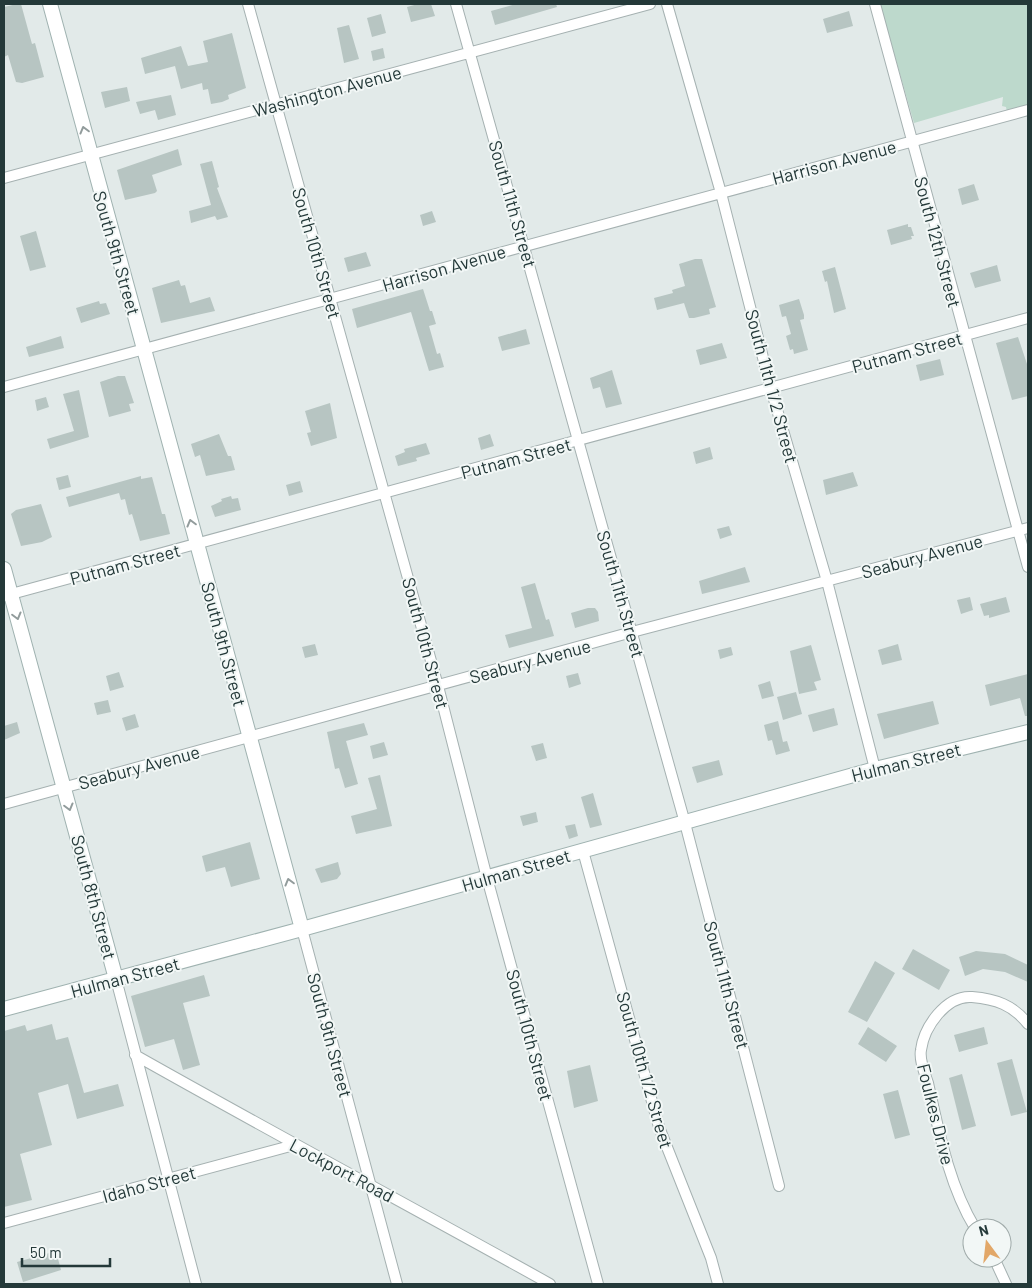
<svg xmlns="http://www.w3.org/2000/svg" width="1032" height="1288" font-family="Barlow,sans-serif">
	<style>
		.green { fill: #bdd9cc }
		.building { fill: #b7c5c2 }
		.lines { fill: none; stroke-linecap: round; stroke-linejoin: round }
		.street-casing { stroke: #a5b1b1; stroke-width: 12 }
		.secondary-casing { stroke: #9fb2b0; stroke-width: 16 }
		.street { stroke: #fff; stroke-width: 10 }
		.secondary { stroke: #fff; stroke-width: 14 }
		.oneway { stroke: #929c9c }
		.labels { text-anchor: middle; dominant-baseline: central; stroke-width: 4; stroke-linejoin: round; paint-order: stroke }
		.street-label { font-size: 18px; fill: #243939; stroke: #f2f7f6 }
	</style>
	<rect width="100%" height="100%" fill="#e2eae9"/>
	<!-- green -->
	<path class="green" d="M880,4H1028V107L1007,112L1006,107L1002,106L1003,97L914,123Z"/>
	<!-- building -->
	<path class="building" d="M17,4H21L32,44L35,43L44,77L22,83L16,82L8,55L4,57V7Z
		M418,4H431L435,16L411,22L407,7Z
		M516,4H556L557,7L495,25L491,11Z
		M849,11L853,26L827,33L823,19Z
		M381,14L386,33L372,37L367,18Z
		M349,25L359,59L344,63L337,28Z
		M232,33L246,88L228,95L229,99L222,102L211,104L208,89L203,90L202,83L181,89L175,66L145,74L141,58L181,46L188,66L208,62L203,41Z
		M383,48L385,58L373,61L371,51Z
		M127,87L130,101L105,108L101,92Z
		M171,95L176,115L158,120L155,110L140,114L136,102Z
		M178,149L182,165L152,175L157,191L155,193L125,200L117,170Z
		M212,161L219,187L217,188L228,217L217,220L215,216L191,223L189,211L211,205L200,164Z
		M974,184L979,200L962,205L958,189Z
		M432,211L436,222L423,226L420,215Z
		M908,224V227H911L914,236H911L912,239L891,245L887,230Z
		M36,231L46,267L30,271L20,236Z
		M366,252L371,266L348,272L344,258Z
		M695,259H702L716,307L709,309L710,314L694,318H689L684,303L657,310L654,298L673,293L672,290L685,286L679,264Z
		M997,265L1001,281L975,288L970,273Z
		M835,267L846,309L834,313L827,281L825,282L822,271Z
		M179,280L181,286L185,285L190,303L210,297L215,311L161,323L152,288Z
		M423,289L430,311H432L436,324L429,326L437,354L440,353L444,367L429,371L411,312L357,328L352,309Z
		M799,299L804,315V319L800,320L808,350L794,354L793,349L790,350L786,336L791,334L786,316L782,317L779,305Z
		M99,301L100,304L106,303L110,314L81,323L76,308Z
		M526,329L530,344L502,351L498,337Z
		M61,336L64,348L29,357L26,347Z
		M1018,337L1028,367V396L1012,400L996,343Z
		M722,343L727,358L700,365L696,350Z
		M940,359L944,375L920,381L916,365Z
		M612,370L622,404L606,408L600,387L593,389L590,378Z
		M118,376H125L134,403L129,404L131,411L109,417L100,382Z
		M79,390L89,437L50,449L47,439L74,431L63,394Z
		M46,397L49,407L37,411L35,400Z
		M330,403L337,438L311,446L307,433L311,432L305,411Z
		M219,434L228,456H231L235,470L206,476L200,455L195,457L191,444Z
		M490,434L494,446L481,450L478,438Z
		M426,443L430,454L416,458L417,461L398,466L395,456L405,452L404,449Z
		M710,447L713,459L696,464L693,452Z
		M853,472L858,486L826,495L823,480Z
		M68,475L71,487L59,490L56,478Z
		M141,476V479L152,477L162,514H165L170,534L140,541L132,514L129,515L125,499L121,500L119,493L69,507L66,497Z
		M300,481L303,492L289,496L286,485Z
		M231,496L232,499L238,498L241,510L215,517L211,506L222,501L221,499Z
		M41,504L52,537L42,542L21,546L11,514L16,510Z
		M729,526L732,535L720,539L717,529Z
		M745,567L750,582L702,594L699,581Z
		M535,583L546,620L549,619L554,636L509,648L505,635L532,628L521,587Z
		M970,597L973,610L961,614L957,600Z
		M1006,597L1010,612L989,618V615L984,616L980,604Z
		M588,608H595L598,612L599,621L575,628L571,613Z
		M315,644L318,655L305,658L302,647Z
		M898,644L902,660L882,665L878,650Z
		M811,645L821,680L814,682L817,690L799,694L790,651Z
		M731,647L733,655L720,659L718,650Z
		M119,672L124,687L110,691L106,676Z
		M578,673L581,684L569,688L566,676Z
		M1028,674V716H1025L1020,698L990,706L985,685Z
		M770,681L774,696L762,699L758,685Z
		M796,692L802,714L783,720L777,697Z
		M108,700L111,712L97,715L94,703Z
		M933,701L939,724L884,739L877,714Z
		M834,708L838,725L813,732L808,715Z
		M135,714L139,727L126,731L122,718Z
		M778,721L783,742L787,741L790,751L776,755L772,740L768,741L764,725Z
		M17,722L20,733L4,740V726Z
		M364,723L368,735L346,741L358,784L345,788L339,768L335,769L327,732Z
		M384,742L388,755L373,759L370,746Z
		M543,743L547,758L536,761L531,746Z
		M719,760L723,775L697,783L692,767Z
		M380,775L392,826L356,834L351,816L377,809L368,778Z
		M593,793L602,825L590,828L581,797Z
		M536,812L538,822L523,826L520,816Z
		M575,824L578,836L569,839L565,826Z
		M250,842L260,879L231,887L225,867L206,872L202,856Z
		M338,862L341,874L337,879L321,883L315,869Z
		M913,949L950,970L939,990L902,969Z
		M976,951L1005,954L1028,965V982L1005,972L983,969L965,976L959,957Z
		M875,961L895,973L867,1022L848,1012Z
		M204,975L210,996L183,1003L200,1065L183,1070L174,1039L145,1047L131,996Z
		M52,1024L56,1040L68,1037L84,1093L118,1084L124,1106L77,1119L68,1084L38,1093L52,1145L20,1154L32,1200L4,1207V1031L25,1025L27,1031Z
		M868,1027L897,1046L886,1062L858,1044Z
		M984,1027L988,1044L959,1052L954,1035Z
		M1012,1059L1027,1112L1011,1116L997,1063Z
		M590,1065L598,1101L574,1108L567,1071Z
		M962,1074L976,1126L962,1130L949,1078Z
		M898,1090L910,1135L895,1139L883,1094Z
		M53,1252L54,1256L57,1255L61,1270L23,1282L17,1262Z"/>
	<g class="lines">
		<defs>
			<path id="street" d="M248,4L438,686L487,878L598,1284
				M456,4L685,823L779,1186
				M667,4L721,193L771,389L827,581L875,769
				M875,4L1028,567
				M4,178L650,4
				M4,387L1028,110
				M4,596L1028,318
				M4,804L632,632L1028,528
				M583,851L659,1127L711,1258L718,1284
				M302,929L397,1284
				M116,979L196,1284
				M135,1055C273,1133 412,1207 550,1284
				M4,1223L294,1145
				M975,1228C949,1185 939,1132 928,1083C925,1074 919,1060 921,1050C924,1027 946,995 972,997C996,999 1013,1005 1028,1024
				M994,1258L1006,1284"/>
			<path id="secondary" d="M50,4L302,929
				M4,569L116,979
				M4,1009L302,929L875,769L1028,732"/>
		</defs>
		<!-- street casing -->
		<use href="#street" class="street-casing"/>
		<!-- secondary casing -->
		<use href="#secondary" class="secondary-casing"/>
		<!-- street -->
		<use href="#street" class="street"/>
		<!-- secondary -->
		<use href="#secondary" class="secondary"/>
	</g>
	<!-- one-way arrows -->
	<defs><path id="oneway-chevron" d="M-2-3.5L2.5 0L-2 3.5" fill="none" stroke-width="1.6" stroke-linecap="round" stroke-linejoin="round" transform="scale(1.25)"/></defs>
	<g class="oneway">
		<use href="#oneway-chevron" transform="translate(84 130) rotate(-105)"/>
		<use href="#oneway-chevron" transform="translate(191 523) rotate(-105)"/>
		<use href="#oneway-chevron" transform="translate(17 616) rotate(75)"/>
		<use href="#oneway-chevron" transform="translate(69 807) rotate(75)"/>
		<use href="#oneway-chevron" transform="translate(289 882) rotate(-105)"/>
	</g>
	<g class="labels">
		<!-- street labels -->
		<g class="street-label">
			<text transform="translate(327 91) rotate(-15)">Washington Avenue</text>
			<text transform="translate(834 162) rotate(-15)">Harrison Avenue</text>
			<text transform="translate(513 204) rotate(74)">South 11th Street</text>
			<text transform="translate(938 242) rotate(75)">South 12th Street</text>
			<text transform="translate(117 253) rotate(74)">South 9th Street</text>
			<text transform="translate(317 253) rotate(74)">South 10th Street</text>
			<text transform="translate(444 268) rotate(-16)">Harrison Avenue</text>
			<text transform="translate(907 352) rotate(-15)">Putnam Street</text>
			<text transform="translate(772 386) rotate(75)">South 11th 1/2 Street</text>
			<text transform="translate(516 458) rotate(-15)">Putnam Street</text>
			<text transform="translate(922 556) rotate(-15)">Seabury Avenue</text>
			<text transform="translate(125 564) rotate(-15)">Putnam Street</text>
			<text transform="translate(621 594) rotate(74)">South 11th Street</text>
			<text transform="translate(426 643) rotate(75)">South 10th Street</text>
			<text transform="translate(224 644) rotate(75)">South 9th Street</text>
			<text transform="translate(530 661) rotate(-15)">Seabury Avenue</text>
			<text transform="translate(906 762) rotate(-14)">Hulman Street</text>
			<text transform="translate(139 767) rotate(-15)">Seabury Avenue</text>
			<text transform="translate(516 870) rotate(-16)">Hulman Street</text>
			<text transform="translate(94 897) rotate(75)">South 8th Street</text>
			<text transform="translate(125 977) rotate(-15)">Hulman Street</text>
			<text transform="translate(727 985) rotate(75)">South 11th Street</text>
			<text transform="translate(330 1035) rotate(75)">South 9th Street</text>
			<text transform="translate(530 1035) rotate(75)">South 10th Street</text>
			<text transform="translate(645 1070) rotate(74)">South 10th 1/2 Street</text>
			<text transform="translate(936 1114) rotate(76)">Foulkes Drive</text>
			<text transform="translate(342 1170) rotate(28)">Lockport Road</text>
			<text transform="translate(149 1184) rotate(-15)">Idaho Street</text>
		</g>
	</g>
	<!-- border -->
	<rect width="1032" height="1288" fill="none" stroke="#243939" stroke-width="10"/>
	<!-- north arrow -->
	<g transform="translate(987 1243) rotate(345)"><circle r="24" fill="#f2f7f6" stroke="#a0abaa"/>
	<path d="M0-4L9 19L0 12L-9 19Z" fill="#e2a768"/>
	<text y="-8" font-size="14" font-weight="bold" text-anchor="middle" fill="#243939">N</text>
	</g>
	<!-- scale -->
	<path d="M22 1258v8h88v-8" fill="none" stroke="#243939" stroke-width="2.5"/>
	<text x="30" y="1258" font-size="15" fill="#243939" stroke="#f2f7f6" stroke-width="4" paint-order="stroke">50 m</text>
</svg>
